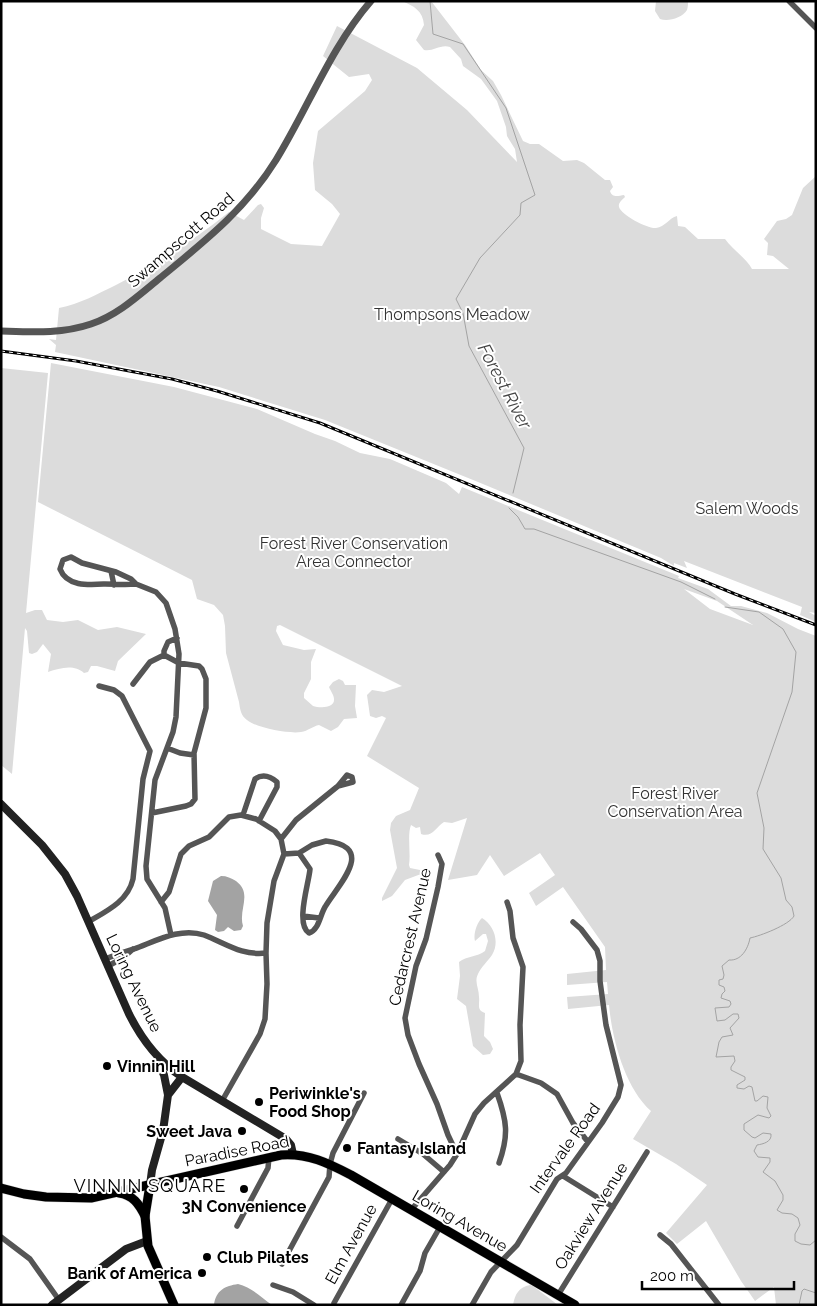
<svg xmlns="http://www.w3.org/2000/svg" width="817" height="1306" font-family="Raleway,sans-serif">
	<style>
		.green { fill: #dcdcdc; fill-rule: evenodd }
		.water { fill: #a3a3a3 }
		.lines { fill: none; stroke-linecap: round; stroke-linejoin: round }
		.stream { stroke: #a3a3a3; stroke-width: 1 }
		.primary-casing { stroke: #dbdbdb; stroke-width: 10 }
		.trunk-casing { stroke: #dbdbdb; stroke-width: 10 }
		.minor { stroke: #555; stroke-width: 5.5 }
		.tertiary { stroke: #555; stroke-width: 7 }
		.secondary { stroke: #222; stroke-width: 8 }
		.primary { stroke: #000; stroke-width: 9 }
		.trunk { stroke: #000; stroke-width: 9 }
		.rail-casing { stroke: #000; stroke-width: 3 }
		.rail { stroke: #fff; stroke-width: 1; stroke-dasharray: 4; stroke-linecap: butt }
		.poi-dot { fill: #000; stroke: #fff; stroke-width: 2 }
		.labels { text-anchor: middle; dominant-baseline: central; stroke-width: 4; stroke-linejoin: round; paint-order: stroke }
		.street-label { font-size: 16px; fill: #000; stroke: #fff }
		.park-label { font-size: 16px; fill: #333; stroke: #fff }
		.poi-label { font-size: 16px; font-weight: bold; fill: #000; stroke: #fff; text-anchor: start }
		.water-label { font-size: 18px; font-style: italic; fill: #444; stroke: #fff }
		.neighbourhood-label { font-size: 18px; letter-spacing: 1px; fill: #000; stroke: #fff }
	</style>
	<rect width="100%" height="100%" fill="#fff"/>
	<!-- green -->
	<path class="green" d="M402,1H431L465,45L481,70L493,81L501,95L523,141L530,144H539L563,161L577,160L584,163L605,180H610L613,187L610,191C612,198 618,196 624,195L625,197C622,200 618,203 619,207C621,215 648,229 656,228C665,227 669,218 677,216L678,226L685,227L698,239H725C732,249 747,259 752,269H789L773,256L767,255L768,243L764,239L777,221L786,219L792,215L803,188L816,176V613L809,612L816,616V622L800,615L802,607L684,561L687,568L674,563V566L661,558L478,482L325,420L219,387L55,352L56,345L49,339L56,340L59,308C80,304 97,294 116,285C156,264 194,240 229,212L244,220L258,205L261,204L264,208L261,218V229L291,244L322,246L340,214L332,204L315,190L313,163L318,131L365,91L372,80L369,74L349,77L323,56L337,26L417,68L467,110L517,162L515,149L507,136L506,127L497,101L481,79L463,66L461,59L450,47C440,44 433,52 424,50L416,40L424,25C423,11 414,6 402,1Z
		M656,1H688C688,4 688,7 687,10C682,18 668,22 660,19L655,11Z
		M51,363L174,387L257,409L315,434L335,441L360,453L390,459L446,483L459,494L462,487L679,576L678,578L708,589L731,606H741L767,613L798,629L816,636V1305H776L774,1287L755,1301L741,1281L706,1221L677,1244L666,1233L707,1185L676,1164L633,1139L651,1111C625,1088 612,1039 609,1005L568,1009L567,997L608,994L607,982L567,985V974L606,970L605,947L563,887L536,906L529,893L555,875L540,853L504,876L490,855L477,875L448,880L467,818L452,823L444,822C436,827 432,838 421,834L420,827L416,828L411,825C407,835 411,853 409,865L410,868L420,870L421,874L405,880L392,896L382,901V898L397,868L390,830L391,823L396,816L410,810L419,788L367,756L386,718L382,716L376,718L370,716L367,695L372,690L384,692L402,686L280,625L277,626L276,631L283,645L304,650L316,649L311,662V679L304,693V698L313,706C319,708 335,709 334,699C334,695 330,690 329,687L333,682L339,679L343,681L345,685H356L355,706L357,718L344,719L338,727L331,731L319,725C313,726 308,731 301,732C289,734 256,728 247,720C241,716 240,709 239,702L226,653L225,626L223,615L214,605L197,599L192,580L38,502ZM684,589L717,601L753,625L710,609Z
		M1,368L48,373L26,613L35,610H42L47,620L63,622L78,620L98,630L117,627L146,634L118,661L115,671L97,666H91L88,672L84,673C74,664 60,668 48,672L51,654L43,644L37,652L32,654L29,653L27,631L25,628L12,774L1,765Z
		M482,918C494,925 500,942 492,955C488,961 481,967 478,974C474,982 479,988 479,997C480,1004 476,1010 485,1013L484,1036L490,1042L493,1049L490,1054L483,1055L473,1046L466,1006L457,999L460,976L459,962C467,956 477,957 485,951L488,941L486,934H483L475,941C473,935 477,922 482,918Z
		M530,1285L533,1286L558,1305H513C515,1294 519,1287 530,1285Z"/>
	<!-- water -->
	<path class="water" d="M221,876C227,876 231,878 236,881C253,894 238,909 243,926L241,930L234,931L228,927L224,931L218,932L215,930L217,915L208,901L213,881Z
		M238,1284C251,1287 261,1297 272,1305H214C216,1290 225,1286 238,1284Z"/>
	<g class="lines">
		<!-- stream -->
		<path class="stream" d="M430,1L433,34L463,44L506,108L535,195L521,203L520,215L480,258L456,299L463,313L469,346L524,448L513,493
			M509,508L518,517L525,529H534L681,582L715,599
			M725,607L759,612L783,629L796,652L792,692L757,793L764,828L763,849L781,878L786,900L792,907L794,916C789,925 760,936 750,938C748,949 741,961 729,960L722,966L724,975L723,979L719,980V985L724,987L725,991L722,994L721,998L730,1001L731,1004L729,1007L715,1008L717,1021L725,1020L733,1014H738L739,1018L730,1028L733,1035L722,1037L719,1042L716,1057L734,1056L735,1061L731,1067V1070L745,1077V1080L737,1085V1088L744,1089L749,1086L752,1087L755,1101H757L763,1096L768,1097L767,1108L771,1116L769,1118L758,1115L744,1124V1130L752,1137L755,1138L763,1133L771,1134C772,1142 763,1144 757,1145L754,1151L758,1157L770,1158V1162L763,1172L775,1181L783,1195V1200L777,1210L782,1213L792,1214L798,1218L800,1225L795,1234V1241L801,1244L810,1245L816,1240
			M799,1305L802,1291L804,1289L816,1293"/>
		<defs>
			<path id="primary" d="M150,1185L145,1216L148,1246L174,1305"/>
			<path id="trunk" d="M1,1188L24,1194L46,1197L91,1198L281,1155C308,1153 328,1163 351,1175L575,1305
				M119,1193C133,1195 139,1204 145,1216"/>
		</defs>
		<!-- primary casing -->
		<use href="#primary" class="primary-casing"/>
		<!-- trunk casing -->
		<use href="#trunk" class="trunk-casing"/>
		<!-- minor -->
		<path class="minor" d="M789,1L816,28
			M111,571L114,585
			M136,584C125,585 115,584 105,584C89,585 67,587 60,569L63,560L71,557L82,563L116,572L131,579L136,584L156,592L166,603L175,629L179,654L176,717L173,732L155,780L146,866L147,879L165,908L171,935
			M164,655V651L168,642L177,638
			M133,684L150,662L164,655L179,663L199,666L202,669L206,679V708L194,753L195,799L191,804L186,806L152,813
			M167,748L180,753L194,755
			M243,815L255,779C262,774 270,776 277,782V787L259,821
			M281,839L296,820L338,786L347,775L352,777L353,782L338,786
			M326,841C378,847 337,886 325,907C320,915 319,930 309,933C295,924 309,883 310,869L299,853L312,845Z
			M284,854L299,853
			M161,902L169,892L181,854L189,846L209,837L229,817L241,815L256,819L275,831L281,839L284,854L274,881L267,923L266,953L267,984L265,1019L260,1034L222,1101
			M303,916L319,918
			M88,922C107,911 128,901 133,879L143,779L150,751L122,696L114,690L99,686
			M105,959C115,955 124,952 134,949C156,941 180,927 204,935C225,943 242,956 266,953
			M108,966L123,958L133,949
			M516,1074L541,1083L557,1094L573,1123L588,1142
			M497,1093C507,1121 509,1135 499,1163
			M398,1139L423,1154L444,1172
			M457,1154L475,1114L484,1103L516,1074L521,1061L520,1025L523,967L513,938L510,911L507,902
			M563,1176L613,1207
			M411,1210L450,1165L457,1154L448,1135L437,1104L419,1064L408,1035L405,1018L416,966L426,939L438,887L442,864L438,855
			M237,1226L268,1168L269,1157
			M660,1235L671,1244L719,1305
			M1,1237L30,1259L59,1300
			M282,1264L329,1177L330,1164L333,1153L364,1093
			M273,1285L293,1292L314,1305
			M558,1295L647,1152
			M334,1303L392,1199
			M401,1305L420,1271L425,1253L440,1227
			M472,1305L491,1272L517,1245L557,1179L566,1173L602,1123L618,1097L621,1085L606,1025L600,981V961L597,950L581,929L573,922"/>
		<!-- tertiary -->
		<path class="tertiary" d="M1,331C32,332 62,334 91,324C118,315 139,295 160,278C205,241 245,210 276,160C308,108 331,47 371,1"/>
		<!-- secondary -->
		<path class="secondary" d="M1,804L42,845L65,874L77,896L129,1014C142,1040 158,1061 182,1077L286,1139L291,1145L293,1154
			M157,1060L164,1075L168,1095
			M150,1185L152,1170L163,1131L168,1095L182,1077
			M52,1305L126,1249L147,1241"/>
		<!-- primary -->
		<use href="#primary" class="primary"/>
		<!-- trunk -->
		<use href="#trunk" class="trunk"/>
		<defs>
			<path id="rail" d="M1,351L76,361L172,379L217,391L320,423L735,594L816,625"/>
		</defs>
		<!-- rail casing -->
		<use href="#rail" class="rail-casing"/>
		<!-- rail -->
		<use href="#rail" class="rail"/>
	</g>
	<!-- markers -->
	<g class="poi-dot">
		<circle cx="107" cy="1066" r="5"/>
		<circle cx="259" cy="1102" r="5"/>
		<circle cx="242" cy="1131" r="5"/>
		<circle cx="347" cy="1148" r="5"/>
		<circle cx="244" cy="1189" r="5"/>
		<circle cx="207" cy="1257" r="5"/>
		<circle cx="202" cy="1273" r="5"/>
	</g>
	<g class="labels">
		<!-- street labels -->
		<g class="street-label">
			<text transform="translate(181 240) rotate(-41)">Swampscott Road</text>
			<text transform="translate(410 937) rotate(-77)">Cedarcrest Avenue</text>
			<text transform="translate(134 983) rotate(64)">Loring Avenue</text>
			<text transform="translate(565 1148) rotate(-54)">Intervale Road</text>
			<text transform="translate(237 1151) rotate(-11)">Paradise Road</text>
			<text transform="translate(591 1216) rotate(-58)">Oakview Avenue</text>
			<text transform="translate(460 1221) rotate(30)">Loring Avenue</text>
			<text transform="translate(351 1244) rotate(-61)">Elm Avenue</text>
		</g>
		<!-- park labels -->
		<g class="park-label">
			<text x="452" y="314">Thompsons Meadow</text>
			<text x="747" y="508">Salem Woods</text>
			<text x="354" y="543">Forest River Conservation<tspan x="354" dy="18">Area Connector</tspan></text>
			<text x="675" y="793">Forest River<tspan x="675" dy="18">Conservation Area</tspan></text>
		</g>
		<!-- poi labels -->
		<g class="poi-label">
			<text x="117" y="1066">Vinnin Hill</text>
			<text x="269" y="1093">Periwinkle's<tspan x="269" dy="18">Food Shop</tspan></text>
			<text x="232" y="1131" text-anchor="end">Sweet Java</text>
			<text x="357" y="1148">Fantasy Island</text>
			<text x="244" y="1206" text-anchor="middle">3N Convenience</text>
			<text x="217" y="1257">Club Pilates</text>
			<text x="192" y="1273" text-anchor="end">Bank of America</text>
		</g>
		<!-- water labels -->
		<g class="water-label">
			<text transform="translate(505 386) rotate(62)">Forest River</text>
		</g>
		<!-- neighbourhood labels -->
		<g class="neighbourhood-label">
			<text x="150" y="1185">VINNIN SQUARE</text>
		</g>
	</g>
	<!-- border -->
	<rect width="817" height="1306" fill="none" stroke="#000000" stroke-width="5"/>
	<!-- scale -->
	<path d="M642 1281v8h152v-8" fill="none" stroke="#000000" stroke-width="2.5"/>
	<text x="650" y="1281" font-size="15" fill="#000000" stroke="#ffffff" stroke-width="4" paint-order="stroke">200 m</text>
</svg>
